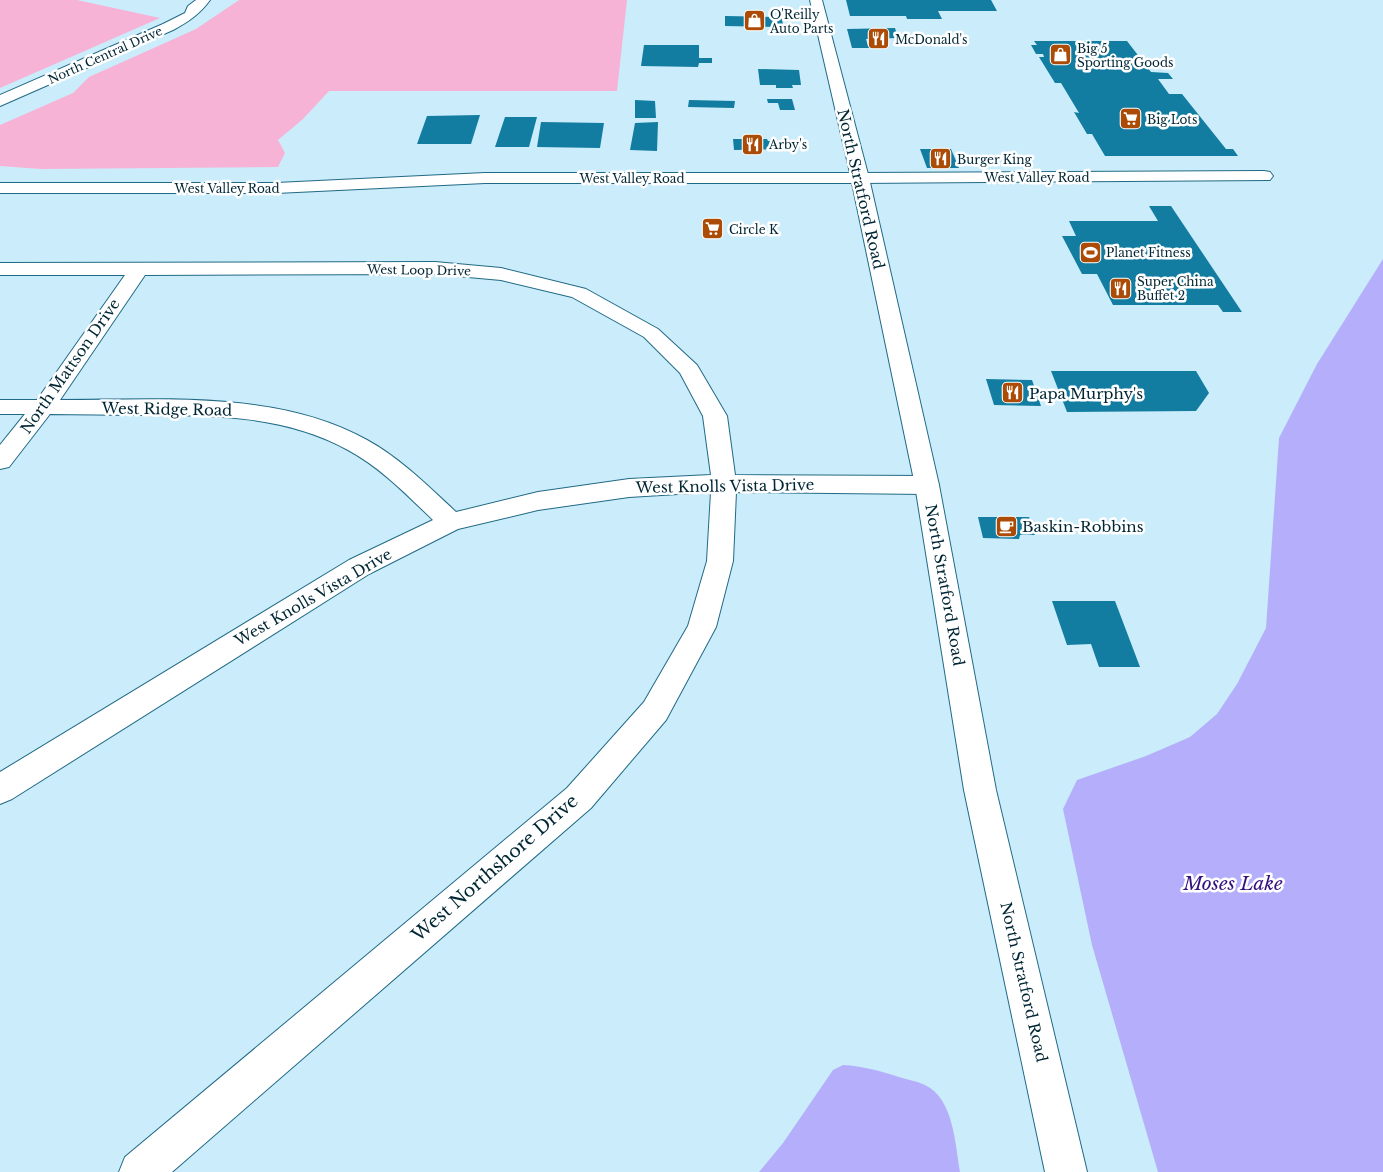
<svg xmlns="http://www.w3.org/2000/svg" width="1383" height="1172" font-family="'Libre Baskerville',serif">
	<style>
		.green { fill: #f7b3d6 }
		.water { fill: #b5affb }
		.building { fill: #127da0 }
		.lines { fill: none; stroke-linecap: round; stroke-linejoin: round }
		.minor-casing { stroke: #216a85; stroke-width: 2 }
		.major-casing { stroke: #216a85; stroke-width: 2 }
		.minor { fill: #fff; fill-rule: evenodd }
		.major { fill: #fff; fill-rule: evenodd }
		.labels { text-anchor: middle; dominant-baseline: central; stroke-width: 5; stroke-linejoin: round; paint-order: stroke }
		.far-poi-label { font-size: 12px; fill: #002634; stroke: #fff; text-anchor: start }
		.far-street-label { font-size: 12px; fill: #002634; stroke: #fff }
		.street-label { font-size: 15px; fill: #002634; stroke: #fff }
		.poi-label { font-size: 15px; fill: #002634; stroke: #fff; text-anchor: start }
		.near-street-label { font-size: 18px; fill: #002634; stroke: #fff }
		.near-water-label { font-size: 19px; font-style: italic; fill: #34107f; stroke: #fff }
	</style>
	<rect width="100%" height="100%" fill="#caecfb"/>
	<!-- green -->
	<path class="green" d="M0,0H77L160,18L0,88Z
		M239,0H627L617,91H329L303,119L278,140L285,153L278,167L41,169L0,166V125L73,93L89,77L196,29Z"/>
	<!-- water -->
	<path class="water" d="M1383,259V1172H1158L1092,945L1063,809L1077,780L1146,756L1190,737L1217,714L1237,684L1266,628L1279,438L1317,364Z
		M843,1065C863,1066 880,1071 899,1077C908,1080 917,1081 925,1085C954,1099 955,1144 960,1172H759L783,1143L833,1070Z"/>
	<!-- building -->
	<path class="building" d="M846,0H991L997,11H938L942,19H907L906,16H850Z
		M725,16L782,17L783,27L725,26Z
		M895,28L898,38L866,39L868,46H875V48H852L847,29Z
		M1034,41H1127L1151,72L1168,73L1173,79H1158L1169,94H1182L1226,149H1233L1238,156H1105L1092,134H1087L1074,112L1079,113L1061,83H1055L1039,57H1044L1043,54H1036L1031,45H1037Z
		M644,45H699V58H712V63H699L698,67L641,66Z
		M758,69L799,70L801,85H792L793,88H776V85H760Z
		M767,99H792L795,110H780L778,103H768Z
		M635,100L655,101L656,118H635Z
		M689,100L735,101L734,108L688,107Z
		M480,115L471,144H417L427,116Z
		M505,117H537L529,147H495Z
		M541,122L604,123L600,148L537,147Z
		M658,122L657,151L630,150L635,123Z
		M733,139H767L768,141H795L796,149L734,150Z
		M920,149H951L959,168H927Z
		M1149,206H1171L1242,312H1223L1218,305H1113L1097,274H1082L1062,236H1076L1069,221H1158Z
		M1051,371H1196L1209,393L1196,411L1067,412Z
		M986,379L1032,380L1041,406L994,405Z
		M978,517H1029L1035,535H1020L1019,539L983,538Z
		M1052,601H1115L1140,667H1099L1091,644L1067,645Z"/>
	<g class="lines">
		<defs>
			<path id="minor" d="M1264,171L1270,172L1273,176L1270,180L860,183L854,182L851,178L854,174L860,173Z
				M435,262L501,268L586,289L658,329L697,365L727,416L735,475L927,476L936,479L939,485L936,491L927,494L736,492L733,561L716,627L666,720L591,808L172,1172H119L125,1157L567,788L644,702L688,626L707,561L711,492L629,497L538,510L458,529L369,574L12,799L0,804V772L349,560L433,520C407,495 380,467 348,450C284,415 213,415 141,415C111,415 81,414 50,414L9,467L0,469V445L25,414H0V400H37L125,275H0V263ZM435,274L501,280L572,297L644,337L680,373L703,416L711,475L629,479L538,492L456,512C428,486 400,458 367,440C279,390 159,400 60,400L145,275Z"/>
			<path id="major" d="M196,0H210C200,14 188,22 173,30L0,106V95L163,24L185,13L188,6Z
				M810,0H822L869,178L939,485L996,790L1087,1172H1045L964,790L915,485L852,183H485L276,193H0V183H276L485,173H850Z"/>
		</defs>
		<!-- minor casing -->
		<use href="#minor" class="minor-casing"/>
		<!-- major casing -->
		<use href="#major" class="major-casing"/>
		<!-- minor -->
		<use href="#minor" class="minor"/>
		<!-- major -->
		<use href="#major" class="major"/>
	</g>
	<!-- icons -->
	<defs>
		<symbol id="shop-square" viewBox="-11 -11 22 22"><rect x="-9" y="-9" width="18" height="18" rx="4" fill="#ac4b05" stroke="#fff"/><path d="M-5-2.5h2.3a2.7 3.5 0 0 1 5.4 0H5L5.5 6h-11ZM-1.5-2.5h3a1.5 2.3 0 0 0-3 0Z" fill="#fff"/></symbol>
		<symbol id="restaurant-square" viewBox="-11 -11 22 22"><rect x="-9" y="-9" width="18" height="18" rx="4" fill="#ac4b05" stroke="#fff"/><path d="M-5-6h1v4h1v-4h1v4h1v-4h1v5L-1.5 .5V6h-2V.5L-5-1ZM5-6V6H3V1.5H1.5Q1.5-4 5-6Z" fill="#fff"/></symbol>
		<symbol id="supermarket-square" viewBox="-11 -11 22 22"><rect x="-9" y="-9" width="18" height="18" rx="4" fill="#ac4b05" stroke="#fff"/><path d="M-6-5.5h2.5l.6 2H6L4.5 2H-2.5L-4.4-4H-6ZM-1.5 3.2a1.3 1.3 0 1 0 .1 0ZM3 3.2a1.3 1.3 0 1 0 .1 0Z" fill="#fff"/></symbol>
		<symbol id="stadium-square" viewBox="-11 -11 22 22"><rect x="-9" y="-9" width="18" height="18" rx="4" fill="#ac4b05" stroke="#fff"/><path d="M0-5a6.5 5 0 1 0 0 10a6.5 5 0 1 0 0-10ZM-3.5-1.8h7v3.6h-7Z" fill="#fff"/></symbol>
		<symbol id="cafe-square" viewBox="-11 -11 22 22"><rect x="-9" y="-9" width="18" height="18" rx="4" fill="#ac4b05" stroke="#fff"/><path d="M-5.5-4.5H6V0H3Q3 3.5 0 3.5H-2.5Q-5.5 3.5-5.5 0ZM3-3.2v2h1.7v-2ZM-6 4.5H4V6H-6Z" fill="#fff"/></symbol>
	</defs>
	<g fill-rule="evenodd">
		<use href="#shop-square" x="742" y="8" width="25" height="25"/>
		<use href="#restaurant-square" x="866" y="26" width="25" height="25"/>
		<use href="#shop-square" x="1048" y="42" width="25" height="25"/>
		<use href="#supermarket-square" x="1118" y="106" width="25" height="25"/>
		<use href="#restaurant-square" x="740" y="132" width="25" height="25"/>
		<use href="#restaurant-square" x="928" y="146" width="25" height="25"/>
		<use href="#supermarket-square" x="700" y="216" width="25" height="25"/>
		<use href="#stadium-square" x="1078" y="240" width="25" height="25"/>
		<use href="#restaurant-square" x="1108" y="276" width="25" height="25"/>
		<use href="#restaurant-square" x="1000" y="380" width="25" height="25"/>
		<use href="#cafe-square" x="994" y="514" width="25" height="25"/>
	</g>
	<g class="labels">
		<!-- far-poi labels -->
		<g class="far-poi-label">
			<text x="770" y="14">O'Reilly<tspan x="770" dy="14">Auto Parts</tspan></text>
			<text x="895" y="39">McDonald's</text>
			<text x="1077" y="48">Big 5<tspan x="1077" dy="14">Sporting Goods</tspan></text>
			<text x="1147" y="119">Big Lots</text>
			<text x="769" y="144">Arby's</text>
			<text x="957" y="159">Burger King</text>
			<text x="729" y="229">Circle K</text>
			<text x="1106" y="252">Planet Fitness</text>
			<text x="1137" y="281">Super China<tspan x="1137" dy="14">Buffet 2</tspan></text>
		</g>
		<!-- far-street labels -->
		<g class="far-street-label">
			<text transform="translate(105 55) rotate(-24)">North Central Drive</text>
			<text x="1037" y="177">West Valley Road</text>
			<text x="632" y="178">West Valley Road</text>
			<text x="227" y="188">West Valley Road</text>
			<text transform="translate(419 270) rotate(1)">West Loop Drive</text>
		</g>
		<!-- street labels -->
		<g class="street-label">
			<text transform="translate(861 189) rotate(77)">North Stratford Road</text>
			<text transform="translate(70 366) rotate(-55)">North Mattson Drive</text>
			<text transform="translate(167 409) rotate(1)">West Ridge Road</text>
			<text transform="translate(725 486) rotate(-1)">West Knolls Vista Drive</text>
			<text transform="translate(945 585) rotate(80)">North Stratford Road</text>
			<text transform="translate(313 597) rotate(-30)">West Knolls Vista Drive</text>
			<text transform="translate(1024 982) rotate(77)">North Stratford Road</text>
		</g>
		<!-- poi labels -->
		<g class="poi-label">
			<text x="1029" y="393">Papa Murphy's</text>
			<text x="1022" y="526">Baskin-Robbins</text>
		</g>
		<!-- near-street labels -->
		<g class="near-street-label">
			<text transform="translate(495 868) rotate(-41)">West Northshore Drive</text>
		</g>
		<!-- near-water labels -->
		<g class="near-water-label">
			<text x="1233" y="883">Moses Lake</text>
		</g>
	</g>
</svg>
